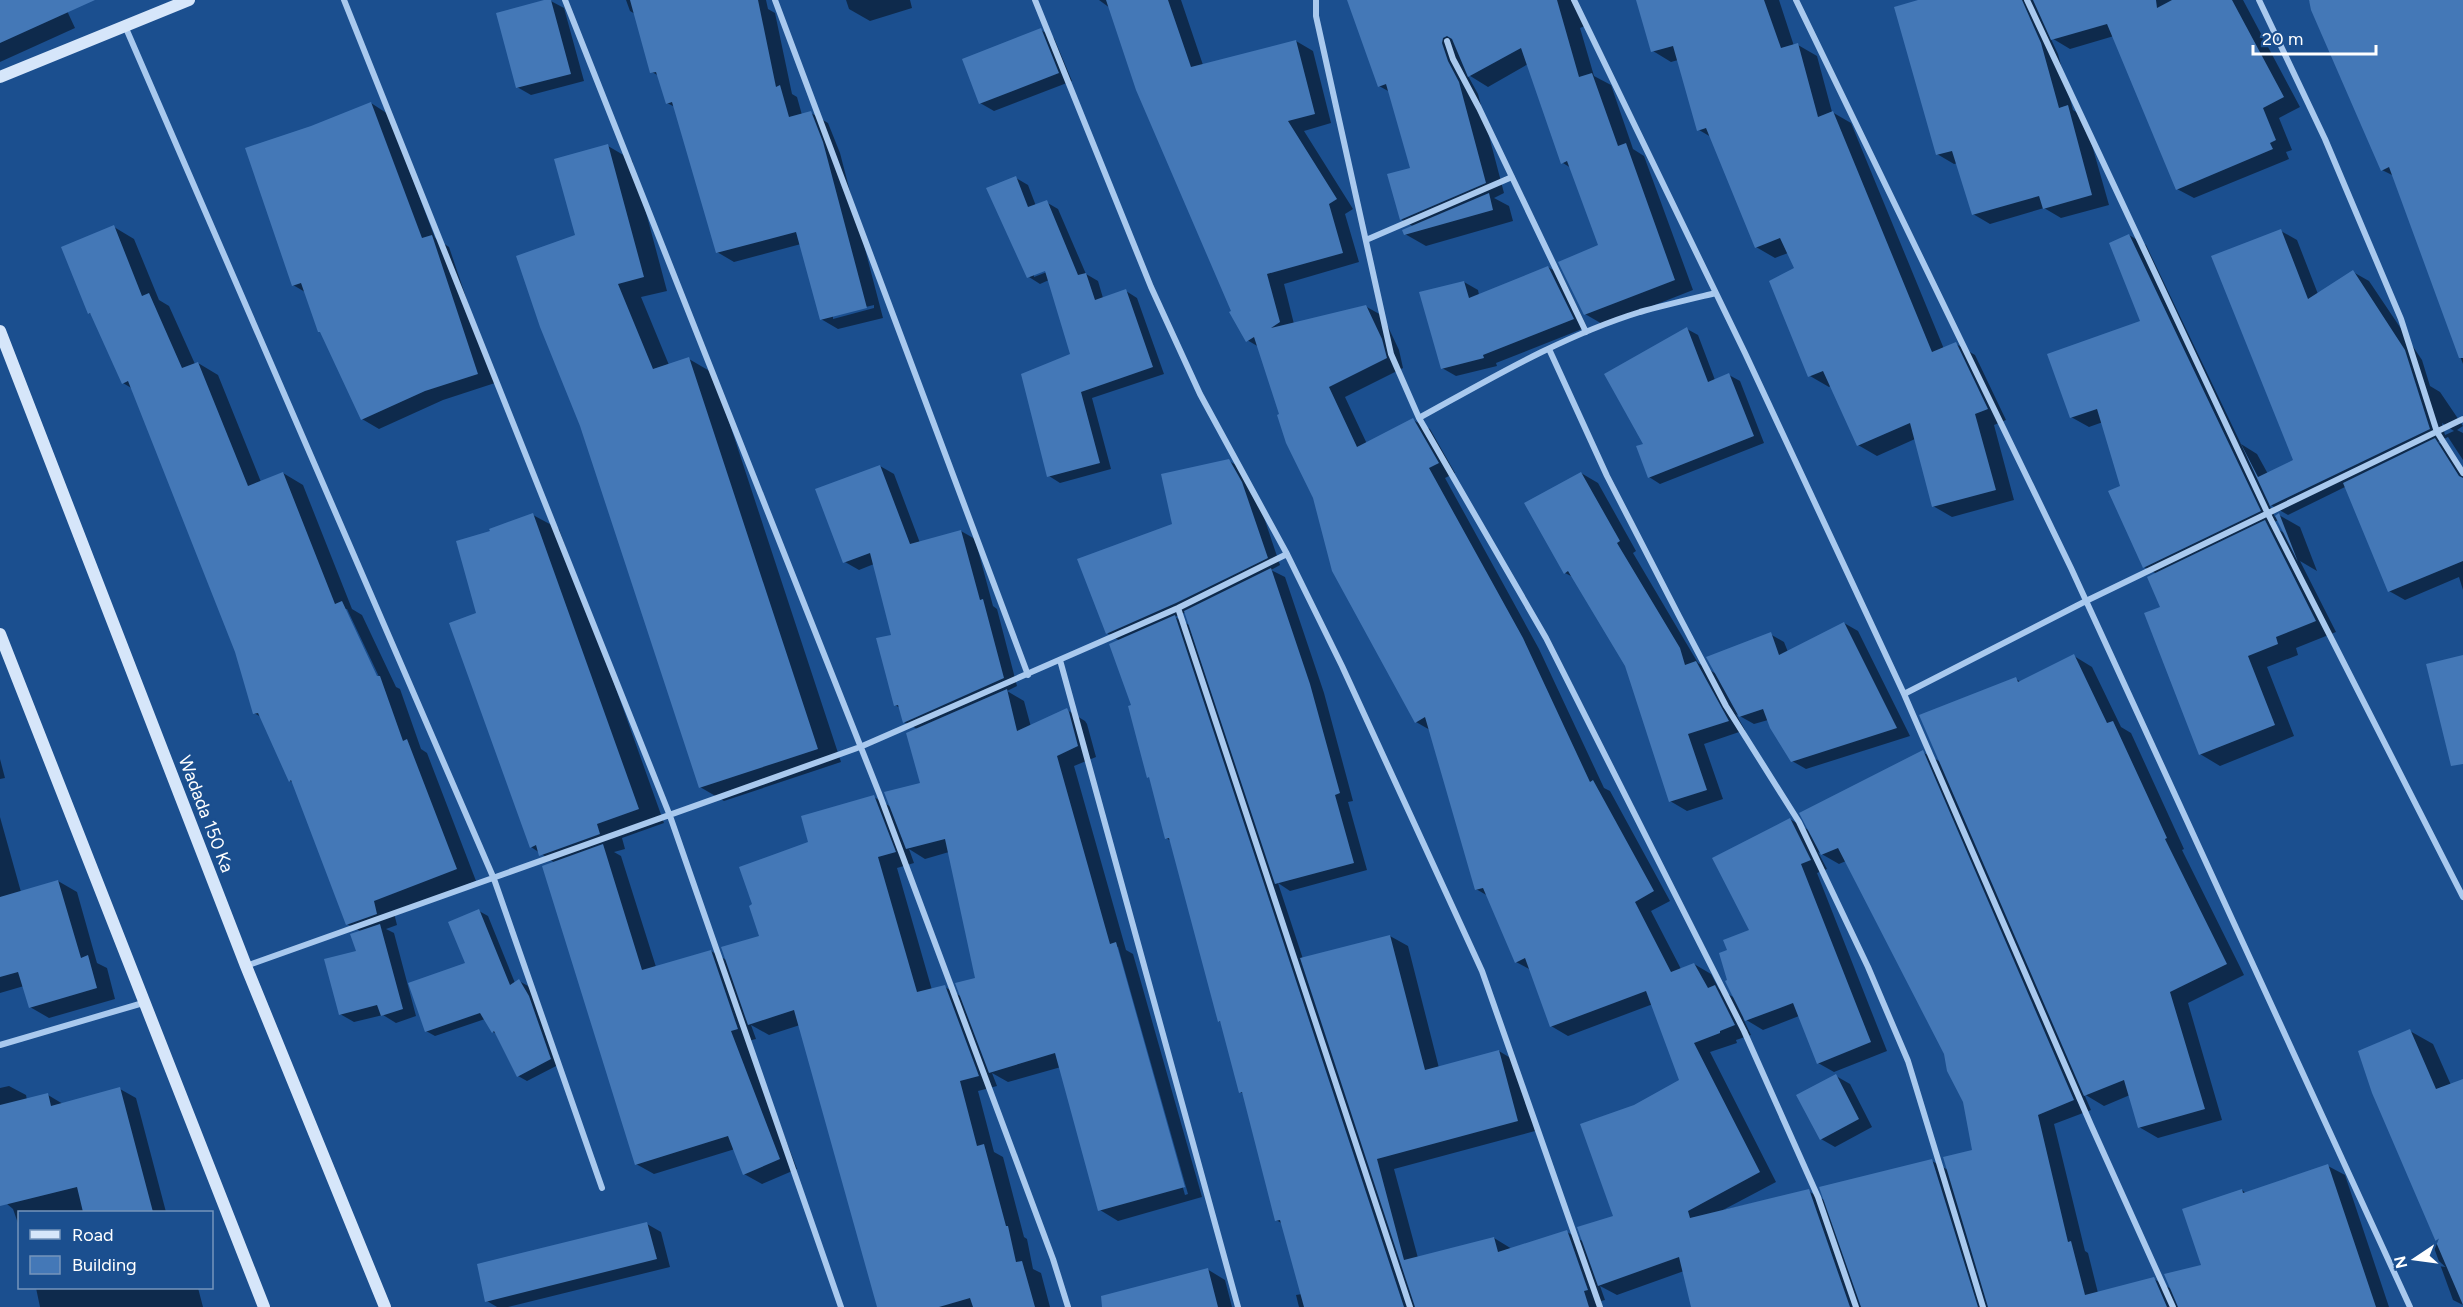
<svg xmlns="http://www.w3.org/2000/svg" width="2463" height="1307" font-family="Figtree,sans-serif">
	<style>
		.shadow { fill: #0007; fill-rule: evenodd }
		.building { fill: #4478b7 }
		.lines { fill: none; stroke-linecap: round; stroke-linejoin: round }
		.street { stroke: #a9c9ee; stroke-width: 6 }
		.secondary { stroke: #d6e6fa; stroke-width: 12 }
		.labels { text-anchor: middle; dominant-baseline: central; stroke-width: 4.5; stroke-linejoin: round; paint-order: stroke }
		.street-label { font-size: 18px; fill: #fff; stroke: #1b4f8f }
	</style>
	<rect width="100%" height="100%" fill="#1b4f8f"/>
	<!-- shadow -->
	<path class="shadow" d="M0,0H62L75,28L0,62Z
		M549,0L564,8L584,81L531,95L517,87Z
		M626,0H766L768,9L775,13L792,94L797,97L802,115L811,113L828,123L840,153L883,318L838,329L821,319L801,244L734,262L717,252L675,107L667,103L659,76L652,72L635,14L630,11ZM874,305V308L833,319V315Z
		M846,0H910L912,8L870,21L849,9Z
		M1099,0H1181L1203,65L1296,41L1313,51L1331,123L1304,131L1353,209L1345,214L1359,262L1284,284L1294,324L1365,306L1383,316L1399,350L1403,368L1345,397L1367,444L1413,420L1430,429L1455,473L1445,478L1539,649L1604,788L1610,791L1670,901L1651,911L1681,969L1694,964L1711,974L1719,989L1735,998L1729,981V951L1751,930L1790,819L1810,831L1922,752L1941,762L2016,679L2021,682L2074,656L2092,667L2121,727L2131,733L2184,849L2182,850L2244,975L2188,1003L2222,1120L2158,1138L2139,1127L2130,1095L2104,1106L2084,1094L2091,1110L2054,1124L2085,1251L2088,1253L2098,1293L2154,1279L2173,1290L2203,1266L2242,1190L2247,1194L2328,1166L2345,1175L2389,1307H1693L1684,1271L1617,1295L1600,1286L1605,1300L1601,1301L1603,1307H1299L1296,1295L1302,1294L1283,1224L1276,1220L1244,1094L1240,1092L1222,1023L1219,1021L1171,841L1166,838L1133,706L1120,641L1107,633L1174,525L1229,461L1243,469L1255,491L1280,565L1271,570L1285,577L1324,693L1353,801L1348,802L1367,870L1290,891L1278,883L1303,959L1390,936L1408,946L1439,1068L1499,1051L1517,1062L1535,1131L1394,1169L1418,1258L1494,1238L1512,1249L1567,1232L1584,1242L1614,1217L1635,1106L1681,1081L1653,1004L1568,1036L1551,1026L1531,970L1516,962L1488,896L1476,889L1430,730L1416,722L1314,497L1281,415L1259,347L1247,340L1233,311L1110,8ZM1186,612L1191,626L1175,617ZM1818,852L1839,864L1846,861L1945,1053L1965,1102L1974,1151L1948,1170L1932,1161L1826,1201L1808,1191L1723,1210L1776,1182L1710,1052L1737,1043L1736,1040L1751,1035L1743,1018L1763,1030L1799,1016L1818,1063L1834,1072L1887,1051L1817,873L1827,869Z
		M1411,0H1573L1585,26L1580,28L1594,76L1611,85L1633,149L1644,156L1693,290L1604,325L1585,314L1600,246L1571,168L1563,163L1528,64L1488,87L1467,74L1478,94L1504,193L1494,198L1509,206L1513,221L1426,246L1405,234L1414,227L1401,219L1412,169L1390,92L1379,86Z
		M1637,0H1779L1794,46L1798,45L1817,56L1832,112L1851,123L1944,349L1956,344L1975,355L2006,420L1994,425L2014,500L1952,517L1933,506L1915,439L1877,456L1858,445L1832,385L1829,387L1810,376L1796,268L1788,253L1775,258L1756,247L1711,137L1699,130L1678,60L1671,62L1653,51Z
		M1924,0H2243L2300,107L2279,118L2292,150L2286,152L2289,159L2194,198L2177,189L2114,36L2070,49L2050,37L2058,54L2073,110L2084,117L2109,205L2061,218L2044,208L1990,224L1973,214L1958,163L1954,164L1937,154Z
		M2309,0H2463V364L2394,176L2382,170Z
		M1041,30L1054,38L1072,81L994,111L980,103Z
		M371,103L388,114L435,238L449,247L495,383L443,400L379,429L362,419L305,292L293,285L311,127Z
		M608,146L632,160L667,291L641,297L669,365L689,359L713,373L841,762L724,801L700,787L577,236Z
		M1016,178L1028,185L1036,206L1046,202L1058,209L1086,274L1098,281L1103,298L1126,291L1137,298L1164,374L1092,398L1111,469L1060,483L1049,476L1072,354L1049,280L1040,284L1029,277ZM1051,267L1052,270L1034,277V274Z
		M114,227L134,239L159,300L169,306L195,364L198,363L218,375L261,482L283,473L303,485L352,609L362,615L396,687L400,689L421,749L427,753L476,881L394,913L397,925L386,929L394,933L416,1016L396,1023L383,1015L354,1022L340,1014L362,932L347,924L294,783L290,781L261,717L254,713L237,651L133,389L123,383L93,315L89,313ZM344,609H347L382,683L379,684Z
		M2281,231L2297,240L2318,294L2353,272L2369,281L2422,360L2430,386L2440,392L2463,426L2457,430L2463,433V460L2448,437L2438,442L2450,449L2463,469V590L2459,577L2405,600L2389,591L2347,486L2288,515L2269,504L2275,517L2279,515L2300,527L2317,571L2300,561L2336,632L2296,648L2298,655L2267,667L2294,736L2220,766L2200,754L2162,608L2157,574L2144,567L2103,422L2089,427L2071,417L2142,322L2129,235L2146,245L2241,444L2257,454L2268,474L2295,461ZM2442,423L2454,431L2445,435ZM2279,520L2286,534L2269,524Z
		M1548,267L1562,275L1587,327L1496,363L1497,366L1456,376L1442,368L1464,282L1478,290L1479,295Z
		M1687,329L1698,335L1715,380L1729,375L1740,381L1764,443L1660,484L1649,477Z
		M880,466L894,474L920,543L961,531L975,539L993,606L997,609L1017,686L1007,691L1024,701L1031,727L1067,710L1085,721L1087,724L1096,757L1074,766L1126,950L1133,954L1202,1197L1118,1221L1100,1210L1061,1067L1008,1082L992,1073L997,1086L978,1091L994,1152L1003,1157L1024,1237L1027,1239L1033,1269L1041,1273L1050,1307H879L800,1025L769,1035L751,1025L756,1039L748,1041L797,1169L762,1184L744,1174L735,1149L654,1174L636,1164L555,863L531,847L478,614L492,532L533,515L559,529L664,823L622,838L625,849L614,852L621,856L656,967L711,951L728,961L761,937L810,843L874,797L891,807L922,784L917,729L904,722L900,708L895,705L893,636L874,564L859,570L845,562ZM909,849L925,859L949,852L977,979L962,997L945,987L932,990L897,868L914,863ZM1115,947H1118L1188,1194L1185,1195Z
		M1581,473L1598,483L1636,551L1633,553L1698,663L1718,675L1770,634L1784,642L1788,652L1844,623L1858,631L1910,736L1806,769L1792,761L1768,720L1754,724L1736,714L1745,730L1704,744L1723,799L1687,811L1670,801L1626,666L1573,577L1565,573Z
		M0,759L5,778L0,779Z
		M0,817L21,892L58,881L77,892L97,963L107,968L115,999L49,1018L30,1007L24,986L0,993Z
		M479,911L488,916L515,983L519,981L528,986L538,1002L560,1064L527,1081L518,1076L498,1035L493,1032L485,1019L435,1036L426,1031L467,964Z
		M2410,1031L2433,1044L2451,1085L2463,1081V1305L2453,1300L2433,1245L2439,1243Z
		M1836,1076L1850,1084L1872,1127L1835,1147L1821,1139Z
		M9,1086L26,1095L27,1100L48,1095L63,1104L120,1089L136,1098L166,1212H20V1229L13,1209L0,1198V1088Z
		M647,1224L661,1232L670,1267L508,1307H497L487,1301Z
		M1207,1269L1225,1280L1232,1307H1132Z
		M36,1288H198L203,1307H40Z"/>
	<!-- building -->
	<path class="building" d="M0,0H95L0,43Z
		M544,0H551L571,74L516,88L496,13Z
		M630,0H758L776,87L780,85L789,117L811,111L823,142L867,308L820,320L796,232L716,253L672,102L666,104L656,72L650,73Z
		M1106,0H1168L1191,67L1296,40L1315,114L1288,121L1337,199L1329,204L1343,253L1267,274L1280,322L1271,328L1366,305L1382,339L1387,358L1329,387L1357,447L1413,418L1439,463L1429,468L1523,638L1590,782L1593,780L1654,891L1635,902L1671,972L1694,963L1708,988L1715,985L1735,1025L1720,1031V1033L1694,1043L1760,1172L1688,1211L1690,1218L1809,1189L1850,1307H1691L1679,1257L1598,1286L1577,1227L1613,1216L1580,1124L1634,1105L1679,1080L1646,991L1550,1027L1525,958L1515,963L1483,888L1475,890L1425,717L1415,723L1332,571L1313,498L1286,443L1277,415L1279,414L1254,337L1246,342L1229,312L1231,311L1136,90Z
		M1347,0H1557L1579,77L1592,73L1618,146L1626,143L1675,280L1584,315L1558,262L1598,245L1567,161L1561,164L1521,48L1468,77L1452,39L1447,36L1443,38L1442,43L1448,61L1459,82L1486,183L1400,220L1387,174L1410,168L1386,84L1378,87Z
		M1636,0H1764L1781,48L1798,43L1818,117L1833,111L1932,352L1956,342L1988,409L1975,414L1996,490L1932,507L1910,423L1857,446L1823,371L1808,377L1769,281L1794,268L1780,238L1755,248L1706,128L1697,131L1673,46L1651,52Z
		M1918,0H2022L2041,43L2059,108L2068,105L2092,195L2043,209L2039,196L1972,215L1952,151L1936,155L1894,7Z
		M2033,0H2156L2157,8L2172,0H2232L2284,97L2263,108L2276,140L2270,143L2273,149L2176,190L2107,24L2051,40Z
		M2309,0H2463V358H2459L2389,167L2381,171L2311,10Z
		M1041,28L1059,73L979,104L962,59Z
		M371,102L422,238L432,235L478,374L425,391L361,420L320,332H318L301,283L292,286L245,148L311,126Z
		M608,144L644,277L618,284L653,369L689,357L818,749L699,788L580,426L540,327L516,256L575,235L554,159Z
		M1016,176L1028,207L1047,200L1078,275L1086,273L1095,300L1126,289L1153,367L1081,392L1100,463L1047,477L1021,374L1070,354L1045,271L1027,278L986,188Z
		M1489,193L1493,210L1404,235L1402,230Z
		M114,225L142,296L149,293L182,368L198,362L248,486L283,472L335,604L342,601L377,676H380L403,741L407,739L457,869L374,901L377,914L346,925L291,780L289,782L258,713L253,714L235,652L128,381L122,384L90,313L88,314L61,247Z
		M2281,229L2308,299L2353,270L2405,350L2430,429L2270,506L2240,442L2258,477L2293,460L2211,256Z
		M2129,234L2261,511L2143,568L2108,491L2120,486L2097,409L2070,418L2047,354L2140,321L2109,243Z
		M1548,266L1574,319L1483,355L1484,358L1441,369L1419,292L1464,281L1469,298Z
		M1687,327L1708,382L1729,373L1754,436L1648,478L1636,446L1643,444L1604,374Z
		M2435,438L2459,476L2463,478V561L2388,592L2343,483Z
		M1229,459L1242,482L1268,558L1176,603L1106,634L1077,559L1172,524L1161,474Z
		M880,465L910,544L961,530L980,600L983,599L1004,678L903,723L898,705L894,706L876,638L891,635L870,553L843,563L815,489Z
		M1581,472L1620,541L1617,543L1680,648L1685,665L1696,661L1729,721L1688,734L1707,790L1669,802L1625,666L1568,571L1564,574L1524,503Z
		M533,513L639,809L597,824L600,834L539,856L536,845L530,848L449,623L476,613L456,541L490,531L489,529Z
		M2279,513L2298,562L2275,516Z
		M2265,520L2316,621L2276,637L2278,644L2248,656L2275,725L2199,755L2144,613L2160,607L2147,577Z
		M1271,568L1310,684L1340,793L1335,795L1354,863L1275,884L1184,611Z
		M1175,615L1404,1307H1304L1280,1220L1275,1221L1242,1092L1239,1093L1220,1021L1218,1022L1169,838L1165,839L1149,777L1147,778L1128,706L1131,705L1109,644Z
		M1844,622L1897,728L1791,762L1770,728L1763,709L1739,717L1706,657L1771,632L1779,655Z
		M2074,654L2107,723L2113,721L2167,838L2165,839L2227,964L2170,992L2205,1109L2138,1128L2124,1080L2084,1096L1919,715L2016,677L2018,682Z
		M2463,655V764L2451,766L2426,664Z
		M1007,689L1017,731L1067,708L1069,712L1078,746L1057,756L1110,944L1116,942L1185,1187L1098,1211L1055,1053L989,1073L955,983L975,978L945,839L906,849L884,792L920,783L906,733Z
		M1923,750L2074,1100L2038,1115L2068,1242L2071,1241L2085,1295L2154,1277L2167,1307H1988L1943,1157L1972,1150L1963,1102L1947,1071L1944,1054L1838,848L1821,855L1799,813Z
		M874,795L896,852L878,857L917,992L945,985L979,1076L960,1081L977,1146L984,1144L1006,1226H1008L1016,1262L1022,1261L1035,1307H973L970,1298L939,1307H877L794,1010L748,1025L721,947L759,936L749,906L752,904L739,867L808,842L801,816Z
		M1790,818L1811,860L1801,864L1871,1042L1817,1064L1793,1003L1745,1021L1725,981L1727,980L1719,953L1727,950L1723,940L1749,930L1712,858Z
		M603,844L642,970L711,950L738,1029L731,1031L780,1159L743,1175L728,1136L635,1165L542,866Z
		M58,880L81,958L88,955L97,988L29,1008L18,972L0,977V897Z
		M479,909L510,985L519,979L529,996L551,1059L517,1077L494,1031L492,1033L480,1013L425,1032L408,983L465,963L448,922Z
		M380,924L403,1009L381,1016L377,1005L339,1015L324,959L356,951L350,934Z
		M1390,935L1425,1070L1499,1050L1518,1121L1377,1159L1404,1260L1494,1237L1498,1252L1567,1230L1588,1290L1584,1291L1589,1307H1415L1300,958Z
		M2410,1029L2436,1089L2463,1079V1305L2372,1093L2358,1051Z
		M1836,1074L1859,1119L1820,1140L1796,1095Z
		M120,1087L153,1212H83L77,1187L0,1206V1105L48,1093L51,1106Z
		M1932,1159L1978,1307H1861L1819,1187Z
		M2328,1164L2376,1307H2178L2164,1274L2201,1265L2182,1209L2242,1189L2243,1193Z
		M647,1222L657,1259L485,1302L477,1264Z
		M1208,1268L1218,1307H1102L1101,1296Z"/>
	<g class="lines">
		<!-- street -->
		<path class="street" d="M344,0L670,816L841,1307
			M565,0L879,793L1053,1259L1068,1307
			M775,0L1028,675
			M1035,0L1151,287L1200,394L1287,554L1342,666L1482,971L1600,1307
			M1316,0V16L1391,354L1419,418L1546,638L1744,1031L1818,1197L1856,1307
			M1574,0L1745,353L1904,694L2091,1125L2173,1307
			M1796,0L2071,568L2410,1307
			M2027,0L2268,514L2463,897
			M2259,0L2325,139L2401,319L2437,432L2463,473
			M125,26L494,879L602,1188
			M1447,41L1453,59L1479,108L1586,332
			M1366,240L1512,177
			M1549,349L1607,476L1679,616L1726,706L1799,822L1868,967L1908,1061L1983,1307
			M1419,418C1490,379 1562,336 1640,312C1665,305 1691,299 1716,293
			M1178,608L1410,1307
			M1060,660L1238,1307
			M1904,694L2086,601L2463,419
			M246,966L860,747L1178,608L1287,554
			M0,1045L143,1003"/>
		<!-- secondary -->
		<path class="secondary" d="M0,77L189,0
			M0,331L246,966L385,1307
			M0,634L264,1307"/>
	</g>
	<g class="labels">
		<!-- street labels -->
		<g class="street-label">
			<text transform="translate(206 814) rotate(69)">Wadada 150 Ka</text>
		</g>
	</g>
	<!-- legend -->
	<rect x="18" y="1211" width="195" height="78" fill="#1b4f8f" stroke="#7695bc" stroke-width="1.5"/>
	<rect x="30" y="1230" width="30" height="9" fill="#d6e6fa" stroke="#7695bc" stroke-width="1.5"/>
	<text x="72" y="1241" font-size="18" fill="#ffffff">Road</text>
	<rect x="30" y="1256" width="30" height="18" fill="#4478b7" stroke="#7695bc" stroke-width="1.5"/>
	<text x="72" y="1271" font-size="18" fill="#ffffff">Building</text>
	<!-- north arrow -->
	<g transform="translate(2415 1259) rotate(257)" stroke="#1b4f8f" stroke-width="4.5" paint-order="stroke">
	<path d="M0-4.5L10 22L0 15L-10 22Z" fill="#ffffff"/>
	<text y="-9" font-size="16" font-weight="bold" text-anchor="middle" fill="#ffffff">N</text>
	</g>
	<!-- scale -->
	<path d="M2253 45v9h123v-9" fill="none" stroke="#ffffff" stroke-width="3"/>
	<text x="2262" y="45" font-size="18" fill="#ffffff" stroke="#1b4f8f" stroke-width="4.5" paint-order="stroke">20 m</text>
</svg>
